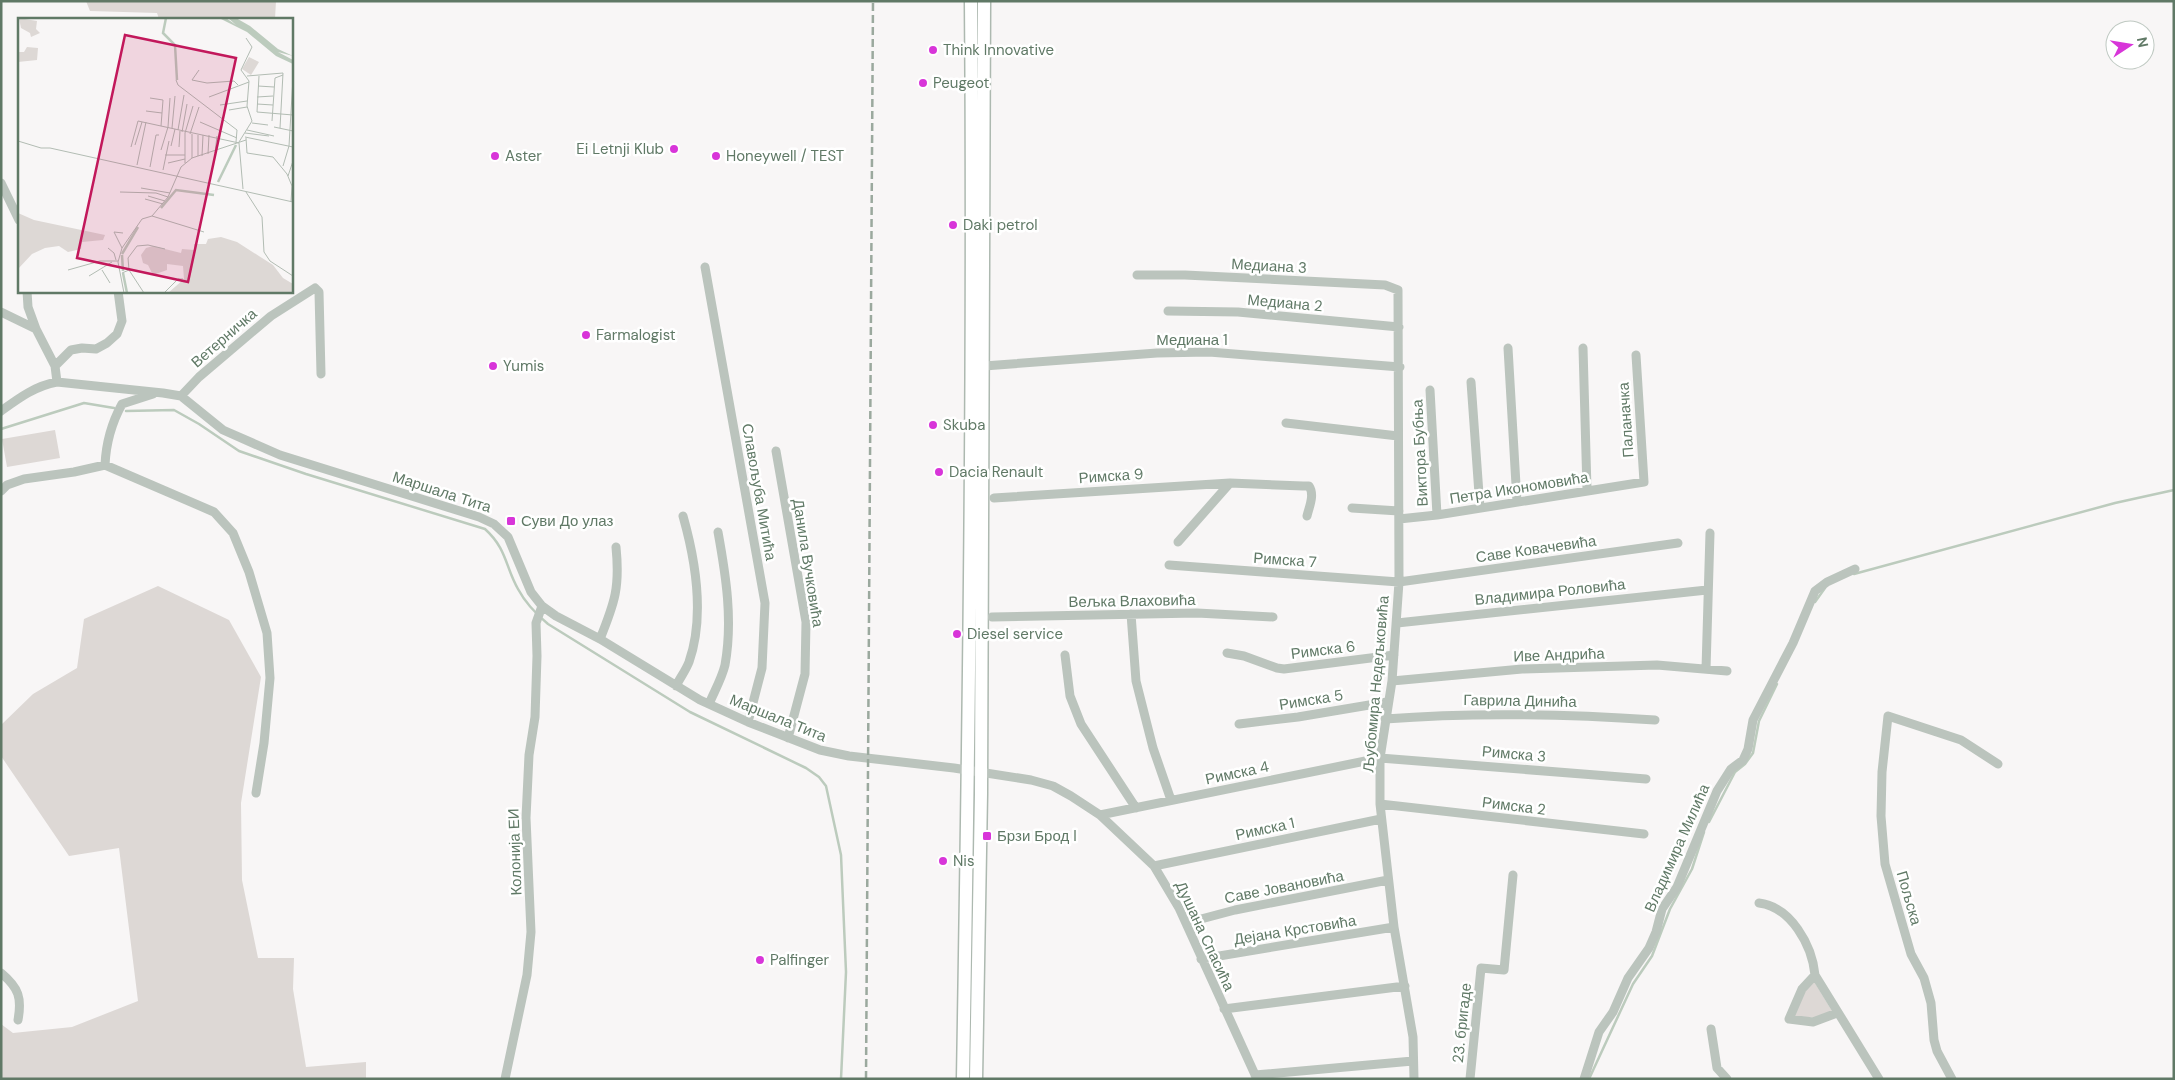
<svg xmlns="http://www.w3.org/2000/svg" width="2175" height="1080" font-family="'DM Sans',sans-serif">
	<style>
		.green { fill: #ddd8d5 }
		.lines { fill: none; stroke-linecap: round; stroke-linejoin: round }
		.stream { stroke: #bccbbd; stroke-width: 2.5 }
		.secondary-casing { stroke: #adb9b0; stroke-width: 15 }
		.street { stroke: #bbc4bd; stroke-width: 9 }
		.secondary { stroke: #fff; stroke-width: 12 }
		.rail { stroke: #9ba99e; stroke-width: 2.5; stroke-dasharray: 8 4; stroke-linecap: butt }
		.poi-dot { fill: #d835d9; stroke: #fff; stroke-width: 2 }
		.labels { text-anchor: middle; dominant-baseline: central; stroke-width: 5; stroke-linejoin: round; paint-order: stroke }
		.poi-label { font-size: 15px; fill: #607966; stroke: #fff; text-anchor: start }
		.street-label { font-size: 15px; fill: #607966; stroke: #fff }
		.inset-river { fill: none; stroke: #bccbbd; stroke-width: 2.5 }
		.inset-road { fill: none; stroke: #b2bcb3; stroke-width: 1 }
		.view { fill: #c2185b; fill-opacity: 0.15; stroke: #c2185b; stroke-width: 2.5 }
		.inset-edge { fill: none; stroke: #607966; stroke-width: 2.5 }
	</style>
	<rect width="100%" height="100%" fill="#f8f6f6"/>
	<!-- green -->
	<path class="green" d="M86,1H276L275,19H159L157,13L90,11Z
		M55,430L60,458L7,467L2,439Z
		M158,586L229,620L261,677L241,803L242,880L258,958H294L293,989L306,1067L366,1062V1079H1V1024L13,1033L72,1027L138,1001L119,848L69,856L1,756V725L33,694L77,668L84,619Z
		M1813,983H1815L1832,1011L1817,1018L1795,1016V1013L1805,990Z"/>
	<g class="lines">
		<!-- stream -->
		<path class="stream" d="M126,411L174,410L199,424L239,451L306,474L485,529C507,549 505,566 518,589C526,604 536,614 548,624L690,712L806,768L819,777L826,786L841,855L846,972L841,1079
			M1,429L84,403L114,408
			M1854,574L2115,503L2174,490
			M1815,602L1825,588
			M1709,822L1735,772L1745,764L1753,753L1759,721L1777,684
			M1589,1079L1633,984L1652,956L1670,909L1692,869L1704,832"/>
		<defs>
			<path id="secondary" d="M963,1079C969,720 974,360 971,1
				M976,1079L981,794L984,1"/>
		</defs>
		<!-- secondary casing -->
		<use href="#secondary" class="secondary-casing"/>
		<!-- street -->
		<path class="street" d="M1,183L19,220
			M705,267L765,603L762,668L748,722
			M1137,275H1185L1385,285L1398,290L1399,582L1392,681L1380,758V804L1394,927L1413,1037L1414,1079
			M27,291L28,307L36,329L55,366L57,382
			M1168,311L1238,312L1399,327
			M1,312L36,329
			M1508,348L1517,502
			M1583,348L1587,490
			M55,366L71,350L82,348L96,349L107,343L117,334L122,321L118,291
			M984,366L1157,353L1209,352L1400,367
			M1471,382L1480,508
			M1430,390L1437,515
			M181,396L199,377L271,316L315,288L319,292L321,374
			M1,411C19,398 35,386 57,382L163,393L181,396L223,430L280,455L479,517L494,524L508,537L531,592L542,606L556,616L600,639L700,700L748,722L820,750L849,756L954,768L1031,780L1053,786L1071,796L1100,815L1154,866L1179,908L1257,1079
			M1286,423L1398,436
			M776,451L806,622L805,674L788,738
			M105,465C106,443 111,424 122,404L153,394
			M1,491L7,485L24,479L74,472L105,465L214,512L233,533L249,572L267,633L270,678L264,743L256,793
			M994,498L1230,483L1303,486H1309C1315,495 1309,507 1307,516
			M1352,508L1399,511
			M1399,519L1437,515L1644,482L1636,355
			M1178,542L1230,483
			M1169,565L1399,582L1678,543
			M1131,614L1136,681L1153,748L1171,800
			M992,617L1197,613L1273,617
			M1397,623L1707,590
			M600,639C615,602 620,587 616,547
			M1227,653L1244,656L1277,668L1284,669L1394,655
			M1065,655L1070,696L1081,724L1136,808
			M1706,669L1710,533
			M1392,681L1522,669L1657,665L1727,671
			M676,686C680,678 686,670 689,662C705,616 696,562 683,516
			M709,704C714,692 722,678 725,665C733,621 726,576 718,532
			M1385,719C1476,712 1564,714 1655,720
			M1239,724L1298,717L1387,702
			M1380,804L1644,834
			M1100,815L1380,758L1646,779
			M1154,866L1381,819
			M1759,903C1791,907 1812,945 1815,975L1879,1079
			M1186,923L1235,910L1388,880
			M1201,959L1394,927
			M1,973C19,988 22,998 18,1020
			M1815,975L1802,989L1789,1019L1813,1022L1837,1013
			M1224,1009L1405,986
			M1711,1029L1717,1068L1727,1079
			M1255,1075L1413,1061
			M505,1079L527,975L531,932L526,818L529,755L535,717L537,656L536,623L542,606
			M1470,1079L1481,968L1504,970L1513,875
			M1584,1079L1599,1032L1613,1012L1628,978L1649,948L1656,932L1662,909L1677,887L1717,791L1731,769L1743,760L1748,749L1753,720L1793,643L1815,591L1827,582L1855,569
			M1952,1079L1937,1051L1934,1040L1931,1003L1924,978L1911,954L1885,864L1881,816L1882,772L1888,716L1961,740L1998,764"/>
		<!-- secondary -->
		<use href="#secondary" class="secondary"/>
		<!-- rail -->
		<path class="rail" d="M866,1079L873,1"/>
	</g>
	<!-- markers -->
	<g class="poi-dot">
		<circle cx="933" cy="50" r="5"/>
		<circle cx="923" cy="83" r="5"/>
		<circle cx="674" cy="149" r="5"/>
		<circle cx="495" cy="156" r="5"/>
		<circle cx="716" cy="156" r="5"/>
		<circle cx="953" cy="225" r="5"/>
		<circle cx="586" cy="335" r="5"/>
		<circle cx="493" cy="366" r="5"/>
		<circle cx="933" cy="425" r="5"/>
		<circle cx="939" cy="472" r="5"/>
		<rect x="506" y="516" width="10" height="10" rx="2.5"/>
		<circle cx="957" cy="634" r="5"/>
		<rect x="982" y="831" width="10" height="10" rx="2.5"/>
		<circle cx="943" cy="861" r="5"/>
		<circle cx="760" cy="960" r="5"/>
	</g>
	<g class="labels">
		<!-- poi labels -->
		<g class="poi-label">
			<text x="943" y="50">Think Innovative</text>
			<text x="933" y="83">Peugeot</text>
			<text x="664" y="149" text-anchor="end">Ei Letnji Klub</text>
			<text x="505" y="156">Aster</text>
			<text x="726" y="156">Honeywell / TEST</text>
			<text x="963" y="225">Daki petrol</text>
			<text x="596" y="335">Farmalogist</text>
			<text x="503" y="366">Yumis</text>
			<text x="943" y="425">Skuba</text>
			<text x="949" y="472">Dacia Renault</text>
			<text x="521" y="521">Суви До улаз</text>
			<text x="967" y="634">Diesel service</text>
			<text x="997" y="836">Брзи Брод I</text>
			<text x="953" y="861">Nis</text>
			<text x="770" y="960">Palfinger</text>
		</g>
		<!-- street labels -->
		<g class="street-label">
			<text transform="translate(1269 266) rotate(3)">Медиана 3</text>
			<text transform="translate(1285 303) rotate(5)">Медиана 2</text>
			<text transform="translate(224 338) rotate(-41)">Ветерничка</text>
			<text x="1192" y="340">Медиана 1</text>
			<text transform="translate(1626 420) rotate(-94)">Паланачка</text>
			<text transform="translate(1420 453) rotate(-93)">Виктора Бубња</text>
			<text transform="translate(1111 476) rotate(-4)">Римска 9</text>
			<text transform="translate(1519 488) rotate(-9)">Петра Икономовића</text>
			<text transform="translate(442 492) rotate(18)">Маршала Тита</text>
			<text transform="translate(759 492) rotate(80)">Славољуба Митића</text>
			<text transform="translate(1536 549) rotate(-8)">Саве Ковачевића</text>
			<text transform="translate(1285 560) rotate(4)">Римска 7</text>
			<text transform="translate(808 563) rotate(81)">Данила Вучковића</text>
			<text transform="translate(1550 592) rotate(-6)">Владимира Роловића</text>
			<text transform="translate(1132 601) rotate(-1)">Вељка Влаховића</text>
			<text transform="translate(1323 650) rotate(-7)">Римска 6</text>
			<text transform="translate(1559 655) rotate(-2)">Иве Андрића</text>
			<text transform="translate(1376 684) rotate(-85)">Љубомира Недељковића</text>
			<text transform="translate(1311 700) rotate(-9)">Римска 5</text>
			<text transform="translate(1520 701) rotate(1)">Гаврила Динића</text>
			<text transform="translate(778 718) rotate(22)">Маршала Тита</text>
			<text transform="translate(1514 754) rotate(5)">Римска 3</text>
			<text transform="translate(1237 773) rotate(-12)">Римска 4</text>
			<text transform="translate(1514 806) rotate(7)">Римска 2</text>
			<text transform="translate(1265 829) rotate(-12)">Римска 1</text>
			<text transform="translate(1677 848) rotate(-66)">Владимира Милића</text>
			<text transform="translate(515 852) rotate(-92)">Колонија ЕИ</text>
			<text transform="translate(1284 887) rotate(-11)">Саве Јовановића</text>
			<text transform="translate(1909 898) rotate(74)">Пољска</text>
			<text transform="translate(1295 930) rotate(-9)">Дејана Крстовића</text>
			<text transform="translate(1205 936) rotate(65)">Душана Спасића</text>
			<text transform="translate(1462 1023) rotate(-84)">23. бригаде</text>
		</g>
	</g>
	<!-- overview -->
	<g transform="translate(18 18)">
		<rect width="275" height="275" fill="#f8f6f6"/>
		<path d="M1,0L19,3L18,11L22,15L13,19L12,15L3,10ZM9,29L20,30L19,42L0,44V34H6ZM231,39L241,44L233,57L224,51ZM0,195L16,202L87,217L85,222L64,224L63,231L50,234L41,228L27,230L14,236L0,251ZM203,219L219,224L255,247L265,260L275,266V275H150L166,261L165,248L149,246V252L135,257L130,247L125,245L123,237L128,230L135,228L163,235L164,231L176,232V226H188L190,221Z" fill="#ddd8d5"/>
		<path d="M201,0H208L218,7L210,0H218L232,8L260,31L275,38L260,34L275,42V46L258,38L229,14Z" fill="#bccbbd"/>
		<path class="inset-river" d="M148,0L145,15L157,27L159,62M200,164L218,127M143,190L158,172L196,177M104,236L120,209M104,237L105,253M105,255L109,275"/>
		<path class="inset-road" d="M181,52L174,62L189,65L216,63L220,67M229,58L265,55L262,110M241,58L239,94L275,97M158,62L160,67L219,112L218,124M240,68L256,69M191,79L231,64M239,79L255,78M132,80L145,82L143,108M239,86L255,87M202,87L229,83M211,92L229,89M128,93L144,95M254,103L257,60L265,57M182,104L219,120M234,105L250,107M256,109L275,113M154,110L157,78M160,112L166,77M229,112L256,118M164,114L169,86M227,115L251,118M172,116L181,89M227,119L275,129M228,120L229,135L255,139L269,156L274,168L273,184M0,123L23,130H32L275,184M221,124L234,103L229,88L231,63L223,52L234,29L228,20M221,125L225,171M117,127L124,104M153,128L157,111M113,129L120,103L221,125M161,129L162,113M143,132L150,109L152,80M197,135L199,118M190,136L191,117M147,137H167M180,138V117M184,138L185,117M174,140V116M150,145L167,141M167,145V115L175,88M119,147L128,104M265,148L271,128L275,60M132,149L138,117H141M145,152L151,123M270,158L275,143M123,170L152,175M102,174L138,175L150,179M228,174L244,199L246,234L252,243L275,258M130,178L147,183M127,181L145,186M134,198L186,214M90,230L96,235L98,242M104,230L96,214L105,215M50,252L82,243H100M84,252L92,265M111,252L126,275M104,255L111,252L110,240L119,228L130,227L147,231M71,258L94,244M106,275L100,244L104,230L124,201L134,198L150,179L163,149L174,140L228,122M146,275L160,261H165"/>
		<path class="view" d="M107,17L218,40L170,264L59,240Z"/>
		<rect width="275" height="275" class="inset-edge"/>
	</g>
	<!-- border -->
	<rect width="2175" height="1080" fill="none" stroke="#607966" stroke-width="5"/>
	<!-- north arrow -->
	<g transform="translate(2130 45) rotate(78)"><circle r="24" fill="#ffffff" stroke="#bfc9c2"/>
	<path d="M0-4L9 19L0 12L-9 19Z" fill="#d835d9"/>
	<text y="-8" font-size="14" font-weight="bold" text-anchor="middle" fill="#607966">N</text>
	</g>
</svg>
